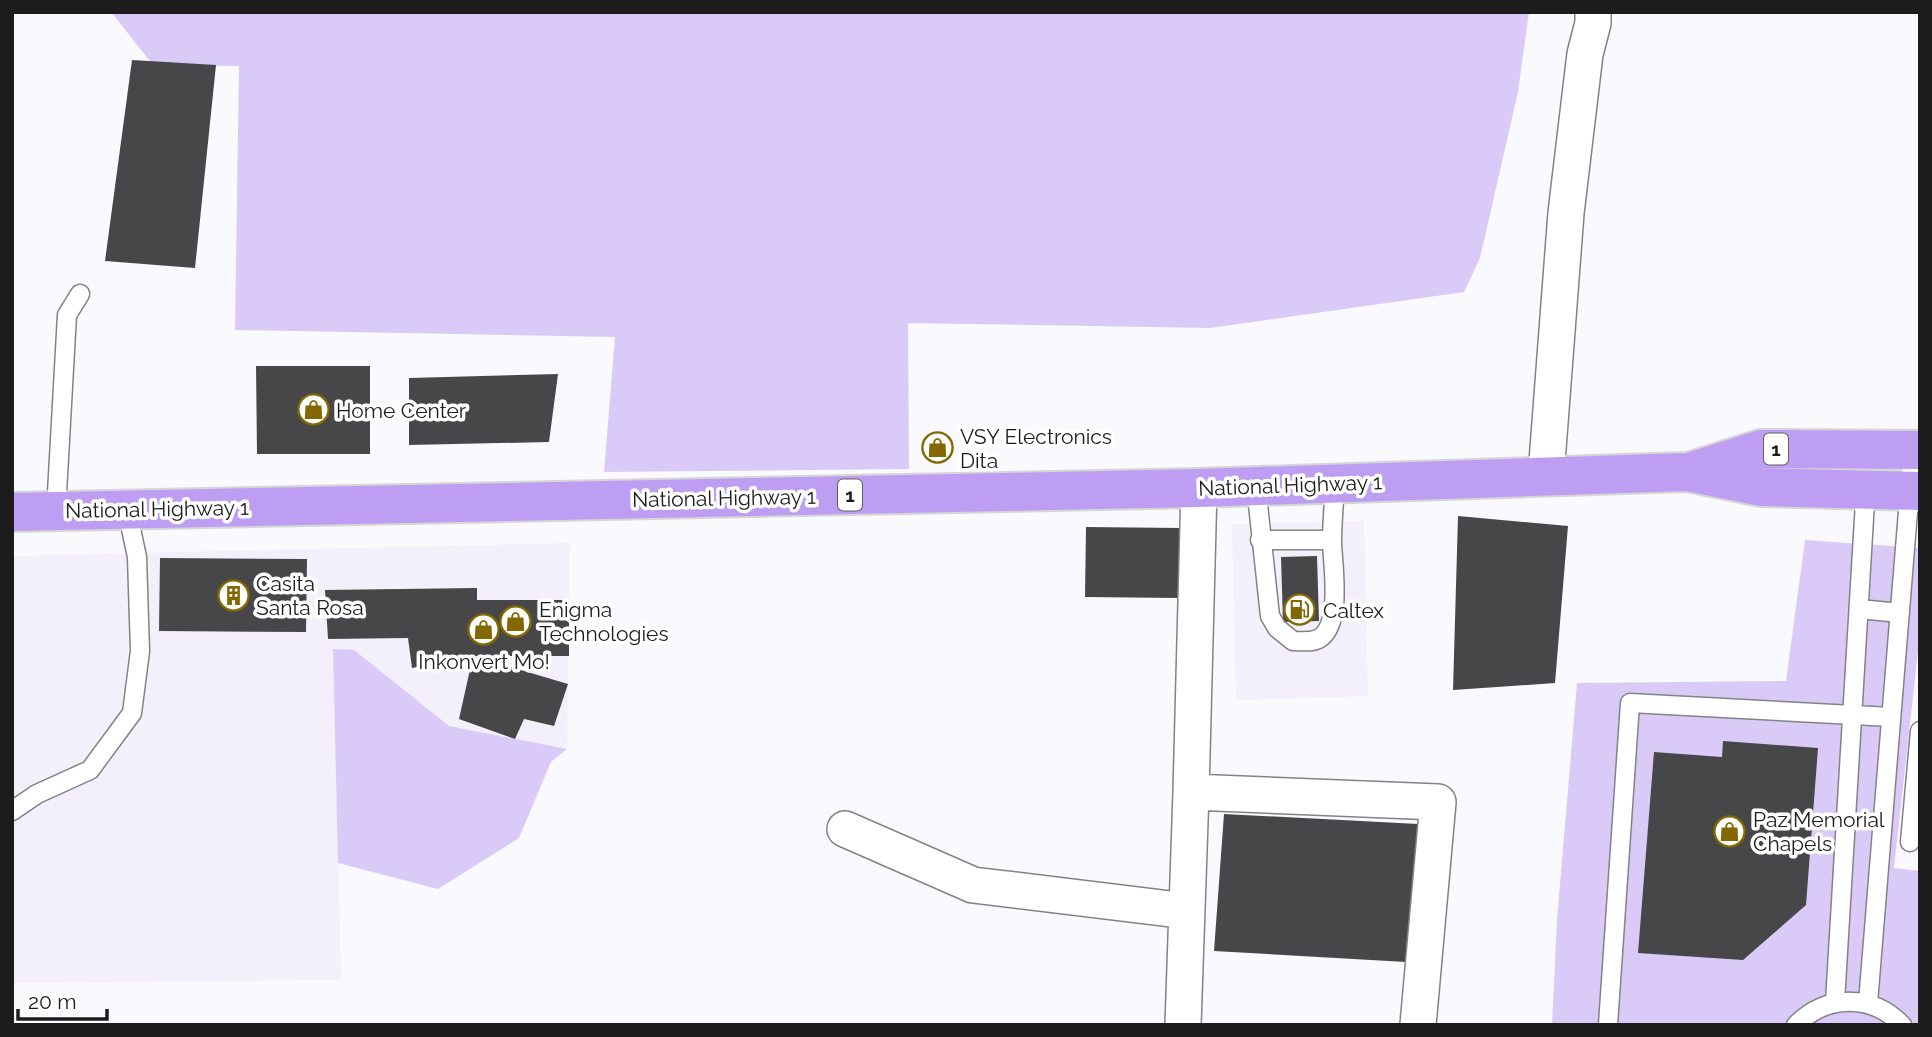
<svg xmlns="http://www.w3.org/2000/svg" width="1932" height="1037" font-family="Raleway,sans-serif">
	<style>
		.built { fill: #f3effb }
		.green { fill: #dacaf8 }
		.building { fill: #474649 }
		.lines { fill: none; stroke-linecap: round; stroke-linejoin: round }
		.lane-casing { stroke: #838286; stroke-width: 21 }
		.street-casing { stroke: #838286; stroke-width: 38 }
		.highway-casing { stroke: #d6d6d6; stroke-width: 42 }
		.lane { stroke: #fff; stroke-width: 18 }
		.street { stroke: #fff; stroke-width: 35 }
		.highway { stroke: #be9ef3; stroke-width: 38 }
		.labels { text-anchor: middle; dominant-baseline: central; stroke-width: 7; stroke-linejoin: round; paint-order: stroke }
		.shield { fill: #fff; stroke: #606061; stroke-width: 2 }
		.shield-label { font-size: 19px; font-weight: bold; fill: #1c1c1d }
		.poi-label { font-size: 21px; fill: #1c1c1d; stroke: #fff; text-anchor: start }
		.street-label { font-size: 21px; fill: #1c1c1d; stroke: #fff }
	</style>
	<rect width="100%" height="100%" fill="#faf9fd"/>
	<!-- built -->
	<path class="built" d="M1364,521L1368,696L1236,700L1232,524Z
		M570,543L567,749L449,726L354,651L333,649L341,980L12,983V556Z"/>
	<!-- green -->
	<path class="green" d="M111,12H1529L1518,92L1480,258L1464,292L1210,328L908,323L909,469L604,472L615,337L235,330L239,66L153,65Z
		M1805,540L1920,548V633L1894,868L1920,871V1025H1552L1557,920L1577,683L1786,681Z
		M333,649L354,650L449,726L567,749L551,762L519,838L438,889L338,863Z"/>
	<!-- building -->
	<path class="building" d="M132,60L216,65L195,268L105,261Z
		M256,366H370V454H257Z
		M558,374L549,442L409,445V378Z
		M1458,516L1568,526L1555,683L1453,690Z
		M1086,527L1181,528L1180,598L1085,597Z
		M1317,556L1319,621L1283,622L1281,557Z
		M160,558L307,559L306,632L159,631Z
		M477,588V600H569V656H473L412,668L408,638L328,639L325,590Z
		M473,656L568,684L554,726L524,719L515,739L459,719Z
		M1723,741L1818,748L1806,905L1743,960L1638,953L1654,752L1722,757Z
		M1224,814L1418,824L1406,962L1214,951Z"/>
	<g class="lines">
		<defs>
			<path id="lane" d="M1256,486L1270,616L1277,628L1293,641C1301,641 1312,643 1320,638C1342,623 1333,567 1332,543C1332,523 1334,503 1335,483
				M56,511L67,315L80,294
				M1260,540H1332
				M1859,609L1900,613
				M12,811L37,794L90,770L132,713L140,651L137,557L127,510
				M1910,842L1920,731
				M1835,1002L1866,485
				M1868,1003L1913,450
				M1608,1025L1630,703L1891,717
				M1796,1025C1827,994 1872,994 1902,1025"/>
			<path id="street" d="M1546,475L1566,213L1585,54L1593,23V12
				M1191,792L1438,802L1418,1025
				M845,829L973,885L1187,911
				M1183,1025L1191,792L1199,488"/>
			<path id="highway" d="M1692,471L1761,449L1920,450
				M12,512L1199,488L1687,472L1761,487L1920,491"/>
		</defs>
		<!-- lane casing -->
		<use href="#lane" class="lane-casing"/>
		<!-- street casing -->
		<use href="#street" class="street-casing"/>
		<!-- highway casing -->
		<use href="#highway" class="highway-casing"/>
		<!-- lane -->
		<use href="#lane" class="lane"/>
		<!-- street -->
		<use href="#street" class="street"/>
		<!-- highway -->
		<use href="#highway" class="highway"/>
	</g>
	<!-- icons -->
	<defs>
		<symbol id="shop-ring" viewBox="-11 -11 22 22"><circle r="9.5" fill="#fff" stroke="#836700" stroke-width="1.5"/><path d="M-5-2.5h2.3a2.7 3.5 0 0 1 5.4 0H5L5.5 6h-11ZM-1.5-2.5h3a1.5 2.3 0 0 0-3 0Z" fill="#836700"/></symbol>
		<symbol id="building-ring" viewBox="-11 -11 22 22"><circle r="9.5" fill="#fff" stroke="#836700" stroke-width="1.5"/><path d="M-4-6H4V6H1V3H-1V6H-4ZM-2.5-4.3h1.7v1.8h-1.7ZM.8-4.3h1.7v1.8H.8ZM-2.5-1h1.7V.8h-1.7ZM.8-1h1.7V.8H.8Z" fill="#836700"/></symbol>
		<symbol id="fuel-ring" viewBox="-11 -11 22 22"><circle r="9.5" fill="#fff" stroke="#836700" stroke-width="1.5"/><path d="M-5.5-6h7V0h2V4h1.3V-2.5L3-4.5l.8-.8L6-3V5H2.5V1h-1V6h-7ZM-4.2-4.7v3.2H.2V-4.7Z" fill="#836700"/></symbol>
	</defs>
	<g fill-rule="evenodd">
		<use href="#shop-ring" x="296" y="392" width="35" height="35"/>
		<use href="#shop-ring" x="920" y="430" width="35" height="35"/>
		<use href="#building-ring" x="216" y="578" width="35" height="35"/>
		<use href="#fuel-ring" x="1282" y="592" width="35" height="35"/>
		<use href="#shop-ring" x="498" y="604" width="35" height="35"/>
		<use href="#shop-ring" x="466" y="612" width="35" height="35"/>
		<use href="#shop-ring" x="1712" y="814" width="35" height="35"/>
	</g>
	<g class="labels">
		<!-- shield labels -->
		<g class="shield">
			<rect x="1764" y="433.5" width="24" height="31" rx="5"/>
			<rect x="838" y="479.5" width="24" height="31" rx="5"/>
		</g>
		<g class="shield-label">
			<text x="1776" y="449">1</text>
			<text x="850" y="495">1</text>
		</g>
		<!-- poi labels -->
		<g class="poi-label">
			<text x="336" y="410">Home Center</text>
			<text x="960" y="436">VSY Electronics<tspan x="960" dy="24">Dita</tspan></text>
			<text x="256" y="583">Casita<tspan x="256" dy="24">Santa Rosa</tspan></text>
			<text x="539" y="609">Enigma<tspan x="539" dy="24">Technologies</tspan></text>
			<text x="1323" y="610">Caltex</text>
			<text x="484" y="661" text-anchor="middle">Inkonvert Mo!</text>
			<text x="1753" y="819">Paz Memorial<tspan x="1753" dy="24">Chapels</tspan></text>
		</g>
		<!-- street labels -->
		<g class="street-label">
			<text transform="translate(1290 485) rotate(-2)">National Highway 1</text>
			<text transform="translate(724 498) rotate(-1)">National Highway 1</text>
			<text transform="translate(157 509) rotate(-1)">National Highway 1</text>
		</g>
	</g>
	<!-- border -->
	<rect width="1932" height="1037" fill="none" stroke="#1c1c1d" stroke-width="28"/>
	<!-- scale -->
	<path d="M18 1009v10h89v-10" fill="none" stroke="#1c1c1d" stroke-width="3.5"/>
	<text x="28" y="1009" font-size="21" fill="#1c1c1d" stroke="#ffffff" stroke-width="5" paint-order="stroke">20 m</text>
</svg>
